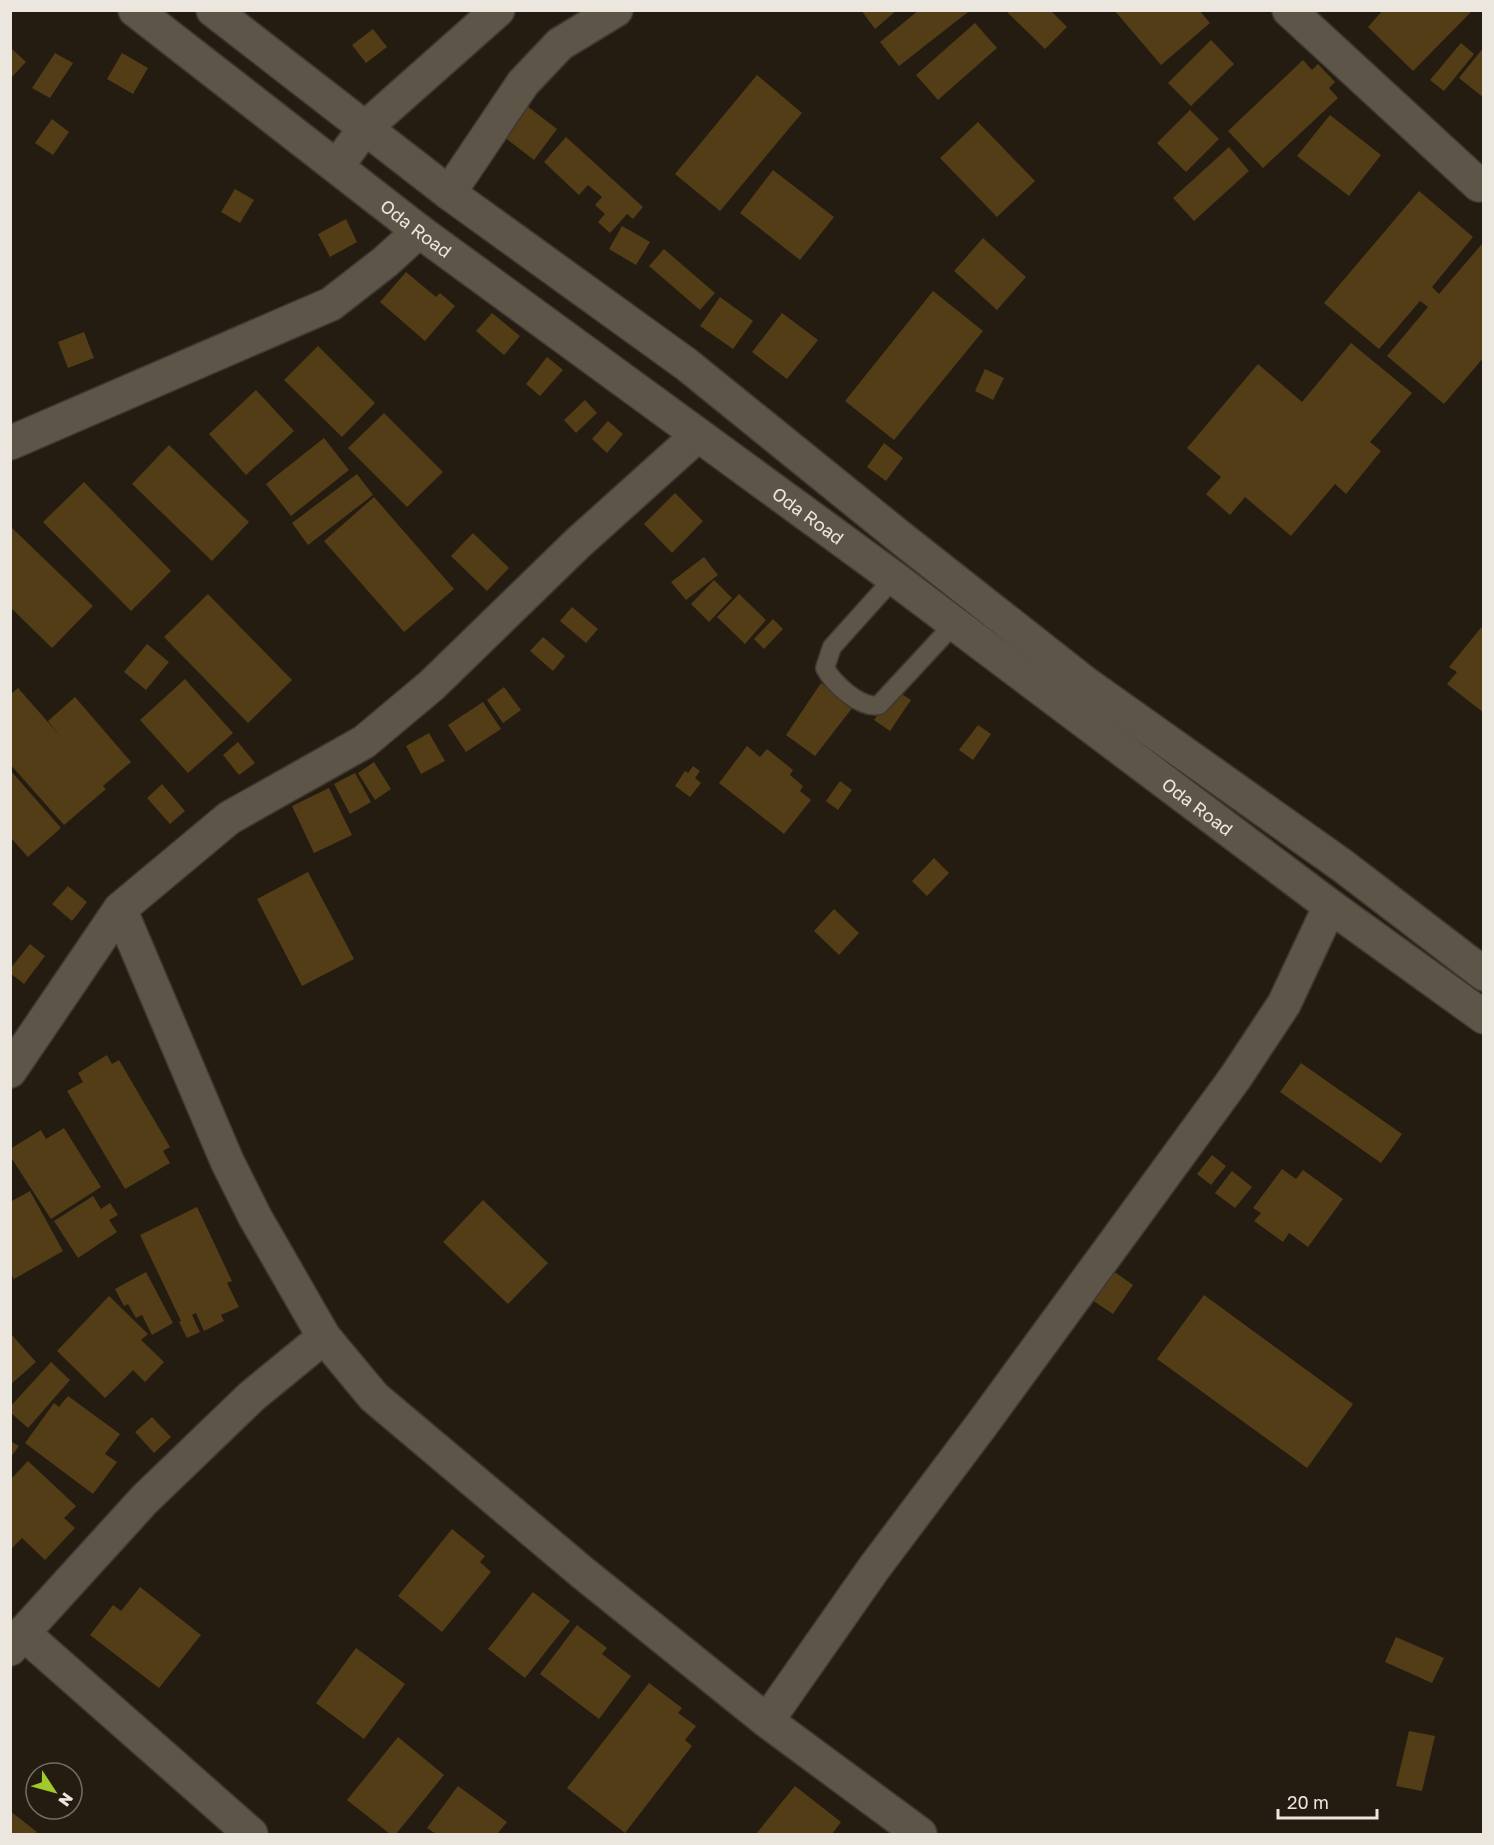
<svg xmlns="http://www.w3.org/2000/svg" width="1494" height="1845" font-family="'Golos Text',sans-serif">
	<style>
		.building { fill: #523d17 }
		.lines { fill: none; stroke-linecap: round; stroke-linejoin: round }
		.service-casing { stroke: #3e3832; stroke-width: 21 }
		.minor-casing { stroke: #3e3832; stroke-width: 36 }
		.tertiary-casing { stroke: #3e3832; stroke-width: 36 }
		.service { stroke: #5d5548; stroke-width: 18 }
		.minor { stroke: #5d5548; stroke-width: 33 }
		.tertiary { stroke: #5d5548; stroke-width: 33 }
		.labels { text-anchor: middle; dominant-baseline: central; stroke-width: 4.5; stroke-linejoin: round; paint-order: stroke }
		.street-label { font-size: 18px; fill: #ebe6de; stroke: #241c11 }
	</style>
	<rect width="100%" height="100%" fill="#241c11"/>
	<!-- building -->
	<path class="building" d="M861,10H897L875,29Z
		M919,10L968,12L899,66L880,42Z
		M1008,10H1050L1067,27L1045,49L1007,12Z
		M1114,10H1199L1210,23L1161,65Z
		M1383,10H1473L1413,71L1368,27Z
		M975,23L997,48L938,100L916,75Z
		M373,29L387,47L366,63L352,45Z
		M1211,40L1234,64L1191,106L1168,83Z
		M1461,43L1474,54L1444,91L1430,80Z
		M1484,47V98L1459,78Z
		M12,49L26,62L10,79V50Z
		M55,53L73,63L50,98L32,88Z
		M122,53L148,68L133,94L107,79Z
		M1303,60L1312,70L1318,64L1335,82L1329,88L1338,98L1263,168L1228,131Z
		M757,75L802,113L720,211L675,174Z
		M527,106L557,129L534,160L504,137Z
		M1190,110L1219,139L1186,172L1157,143Z
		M1330,115L1381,155L1349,196L1297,156Z
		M52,119L69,132L53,155L35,143Z
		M978,122L1035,181L997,217L940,158Z
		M566,137L643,207L633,219L627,214L610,233L598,222L605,214L595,205L602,197L588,185L579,195L544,162Z
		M1229,147L1249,171L1194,221L1173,198Z
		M773,170L834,217L800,260L740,213Z
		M235,189L254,200L240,223L221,212Z
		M1419,191L1473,237L1432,287L1439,294L1482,244L1484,246V357L1444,404L1387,356L1428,307L1420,301L1379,349L1324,303Z
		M346,219L357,242L330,257L318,234Z
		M622,226L650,242L636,265L609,249Z
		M983,238L1026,277L997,310L954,271Z
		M664,249L715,293L700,310L649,266Z
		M406,272L436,297L440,293L455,306L425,341L380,302Z
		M933,291L983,331L894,440L845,401Z
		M720,297L753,321L733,349L700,326Z
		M492,313L520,336L504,355L476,331Z
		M782,313L818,340L787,379L752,352Z
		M84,332L94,358L68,368L58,342Z
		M1351,343L1412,393L1370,442L1381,451L1346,494L1335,484L1291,536L1245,497L1230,515L1206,494L1221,477L1187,448L1258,364L1302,402Z
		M318,346L375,403L342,437L284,380Z
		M547,357L563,370L540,396L526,384Z
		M985,369L1004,378L993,400L975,391Z
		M256,390L294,431L246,475L209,434Z
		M585,400L597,413L576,433L564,420Z
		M384,413L443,472L407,507L348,448Z
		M608,421L623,434L607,453L592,439Z
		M324,438L349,470L291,516L266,484Z
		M884,443L903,458L886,481L867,467Z
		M169,445L249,522L212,561L132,484Z
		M357,474L373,495L308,545L292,523Z
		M84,482L171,571L131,611L43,522Z
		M675,493L703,521L672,553L644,524Z
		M374,497L454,589L404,632L324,541Z
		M10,526L93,606L52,648L10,607Z
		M473,533L509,568L487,591L451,556Z
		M704,557L718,575L686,600L671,582Z
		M714,580L732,598L709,622L691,604Z
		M208,594L292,680L248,723L164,637Z
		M739,594L766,620L745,644L717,617Z
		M572,607L598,629L586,643L560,621Z
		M773,619L783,629L764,649L754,639Z
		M1484,624V713L1447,684L1457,672L1449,667Z
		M543,637L565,656L553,671L530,651Z
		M147,644L169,662L146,690L124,672Z
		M185,679L233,733L188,773L140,720Z
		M821,683L853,707L815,756L786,735Z
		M504,687L521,710L503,723L487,700Z
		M18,688L62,738L48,721L75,697L131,762L103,786L106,789L64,825L10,764V695Z
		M895,690L911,700L890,731L874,720Z
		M483,702L501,729L466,752L448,725Z
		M978,725L991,734L973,760L959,750Z
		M429,733L445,761L421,774L406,746Z
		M238,742L255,763L239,775L223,755Z
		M747,746L760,757L767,749L793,770L790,775L803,786L800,791L811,800L784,834L719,783Z
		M374,762L391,789L375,800L358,773Z
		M693,766L700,771L695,778L701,783L690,797L675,786L685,771L688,773Z
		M10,770L61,828L28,857L10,837Z
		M355,773L371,802L350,814L334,784Z
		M840,781L852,790L838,810L826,801Z
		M162,784L185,811L170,824L147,798Z
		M329,788L352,835L314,853L292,806Z
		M934,858L949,873L927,896L912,881Z
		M308,872L354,959L302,986L257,899Z
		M68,886L87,902L72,921L52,904Z
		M834,909L859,933L839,955L814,931Z
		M30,944L45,956L24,984L10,973V969Z
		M107,1055L112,1064L119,1060L170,1147L163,1151L170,1163L125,1189L67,1091L83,1082L78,1073Z
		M1301,1063L1402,1134L1381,1163L1280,1092Z
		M64,1128L101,1187L51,1219L10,1156V1149L41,1130L46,1139Z
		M1212,1155L1226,1166L1211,1185L1197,1174Z
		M1282,1169L1296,1179L1303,1170L1343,1199L1308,1247L1289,1233L1283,1242L1254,1221L1261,1213L1253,1208Z
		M1232,1171L1252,1187L1235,1208L1215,1193Z
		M30,1191L63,1251L14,1279L10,1272V1202Z
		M93,1196L101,1209L110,1203L118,1215L109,1220L117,1232L78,1258L54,1221Z
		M483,1200L548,1263L508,1304L443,1242Z
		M197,1207L232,1281L227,1283L239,1307L221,1315L224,1321L204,1331L196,1313L192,1315L200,1332L187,1338L179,1322L181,1321L140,1235Z
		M1109,1268L1133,1285L1113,1314L1089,1298Z
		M146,1272L173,1323L152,1335L142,1315L136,1318L128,1304L124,1306L115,1289Z
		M1204,1295L1353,1404L1307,1468L1157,1359Z
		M109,1296L148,1334L141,1340L164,1362L145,1382L133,1370L105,1398L57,1351Z
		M10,1333L36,1362L10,1385Z
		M51,1362L70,1380L28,1428L10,1412V1407Z
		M68,1396L120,1434L105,1454L117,1462L93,1494L25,1443L54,1403L59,1407Z
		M152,1417L171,1437L154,1453L135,1432Z
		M10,1441L19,1446L10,1458Z
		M28,1461L76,1506L64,1518L75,1528L45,1560L22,1538L12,1548L10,1546V1480Z
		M452,1529L485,1556L480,1562L491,1572L442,1632L398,1596Z
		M140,1587L201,1635L159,1688L90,1635L113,1605L121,1611Z
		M533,1592L570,1621L525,1678L488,1649Z
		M577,1625L607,1648L602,1654L631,1676L599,1719L540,1674Z
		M1396,1637L1444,1658L1432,1683L1385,1662Z
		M356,1648L405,1684L364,1739L316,1703Z
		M649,1683L682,1708L678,1713L696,1726L685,1740L692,1746L625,1833L567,1788Z
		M1409,1731L1435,1736L1422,1791L1396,1786Z
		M398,1737L444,1775L396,1834H390L347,1800Z
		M458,1786L507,1822L497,1834H436L427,1828Z
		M795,1786L841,1822L832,1834H756Z
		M10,1811L37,1832L35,1834H10Z"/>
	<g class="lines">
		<defs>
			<path id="service" d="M894,578L832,647L825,668C833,683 860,709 879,705L954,624"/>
			<path id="minor" d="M1289,10L1479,185
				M337,166L365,128L498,10
				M449,193L523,83L560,44L616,10
				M10,443L331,304L385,262L419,231
				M120,909L227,1161L255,1217L324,1337L374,1397L583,1573L767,1721L920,1834
				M10,1071L120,909L229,818L364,742L432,685L578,543L698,435
				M23,1633L251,1834
				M10,1649L23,1633L144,1500L252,1396L324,1337
				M767,1721L874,1568L983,1423L1235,1078L1284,1004L1330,906"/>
			<g id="tertiary">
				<path id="s1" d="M135,10L419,231L894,578L1330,906L1484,1017"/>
				<path d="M213,10L449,193L686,364L901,538L1085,683L1343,866L1484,974"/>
			</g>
		</defs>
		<!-- service casing -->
		<use href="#service" class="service-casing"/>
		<!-- minor casing -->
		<use href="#minor" class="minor-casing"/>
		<!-- tertiary casing -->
		<use href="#tertiary" class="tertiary-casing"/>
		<!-- service -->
		<use href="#service" class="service"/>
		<!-- minor -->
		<use href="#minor" class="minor"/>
		<!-- tertiary -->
		<use href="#tertiary" class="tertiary"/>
	</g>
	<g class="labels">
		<!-- street labels -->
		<g class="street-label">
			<text stroke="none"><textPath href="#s1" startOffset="356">Oda Road</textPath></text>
			<text stroke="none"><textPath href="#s1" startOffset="842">Oda Road</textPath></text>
			<text stroke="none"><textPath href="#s1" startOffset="1328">Oda Road</textPath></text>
		</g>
	</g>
	<!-- border -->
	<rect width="1494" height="1845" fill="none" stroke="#ebe6de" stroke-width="24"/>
	<!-- north arrow -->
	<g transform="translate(54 1791) rotate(126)"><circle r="28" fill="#241c11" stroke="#746d63" stroke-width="1.5"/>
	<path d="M0-4.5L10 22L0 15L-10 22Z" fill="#a0c92b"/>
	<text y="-9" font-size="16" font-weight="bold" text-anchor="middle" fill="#ebe6de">N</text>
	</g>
	<!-- scale -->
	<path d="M1278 1809v9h99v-9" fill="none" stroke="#ebe6de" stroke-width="3"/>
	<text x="1287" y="1809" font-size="18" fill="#ebe6de" stroke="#241c11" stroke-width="4.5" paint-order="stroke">20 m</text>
</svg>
